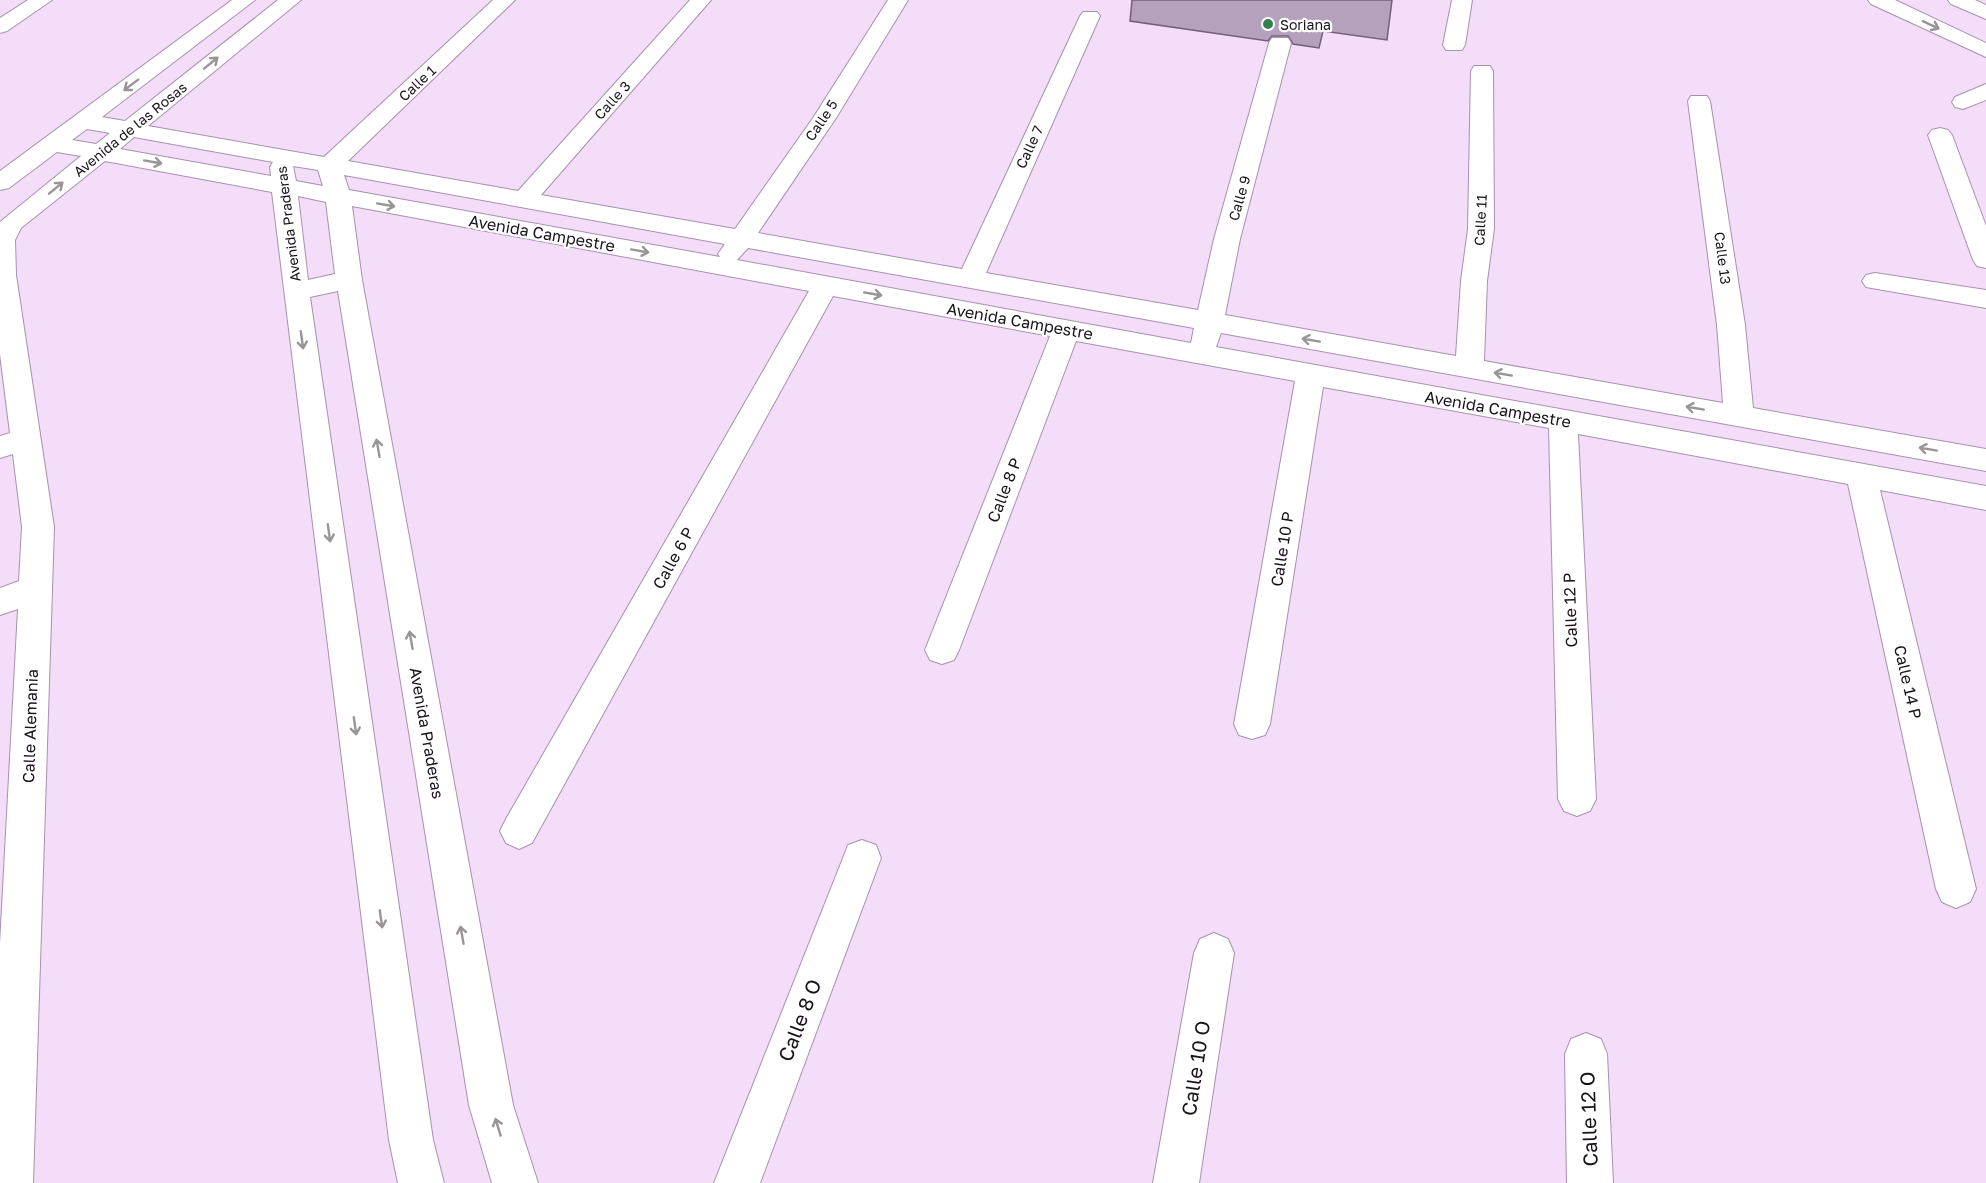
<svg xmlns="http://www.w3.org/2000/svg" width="1986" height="1183" font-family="'Golos Text',sans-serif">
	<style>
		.building { fill: #b6a1bc; stroke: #725f78; stroke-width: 1.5 }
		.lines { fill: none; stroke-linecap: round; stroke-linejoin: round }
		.minor-casing { stroke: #a692ac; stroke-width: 2 }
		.minor { fill: #fff; fill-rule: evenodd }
		.oneway { stroke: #989498 }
		.poi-dot { fill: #338151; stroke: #fff; stroke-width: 2 }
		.labels { text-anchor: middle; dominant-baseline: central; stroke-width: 4.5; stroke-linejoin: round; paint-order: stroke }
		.far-poi-label { font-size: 14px; fill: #19121b; stroke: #fff; text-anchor: start }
		.far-street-label { font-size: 14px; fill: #19121b; stroke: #fff }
		.street-label { font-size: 16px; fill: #19121b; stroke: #fff }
		.near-street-label { font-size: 20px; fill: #19121b; stroke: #fff }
	</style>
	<rect width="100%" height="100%" fill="#f3ddf9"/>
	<!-- building -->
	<path class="building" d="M1132,0H1392L1387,40L1323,31L1319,48L1293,44L1288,36H1272L1268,41L1130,21Z"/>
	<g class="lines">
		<defs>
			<path id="minor" d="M28,0H52L7,31L0,33V18Z
				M232,0H255L102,117L125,121L278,0H301L148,126L324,157L493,0H515L348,161L518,191L690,0H711L541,195L735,229L813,118L888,0H908L836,118L758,233L962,269L1080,16L1083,12H1097L1100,16L986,273L1198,310L1214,239L1269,43L1272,38H1288L1291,43L1240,239L1225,315L1456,356L1461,281L1468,229L1471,71L1474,66H1490L1493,71L1494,229L1487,281L1484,361L1723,403L1717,325L1688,101L1691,96H1707L1710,101L1745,325L1753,408L1986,449V471L1221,333L1216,347L1986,486V510L1880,490L1976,889L1970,902L1956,908L1942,902L1936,889L1848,484L1578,434L1596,799L1590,811L1577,816L1564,811L1558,799L1549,428L1323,387L1270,724L1265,735L1252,739L1239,735L1234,724L1295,381L1076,341L959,650L954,660L942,664L930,660L925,650L1050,336L833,296L532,843L519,849L506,843L500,831L506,819L809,291L352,206L362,280L513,1105L538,1183H492L469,1105L338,291L310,297L433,1140L444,1183H398L389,1140L272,192L105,161L21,228L15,240L16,275L54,527L33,1183H0V944L18,609L0,615V588L19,581L22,527L13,454L0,458V436L10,433L0,354V222L81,156L57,152L9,188L0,190V171ZM87,129L110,133L96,144L72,140ZM134,137L273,162L270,167L271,176L120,149ZM293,166L318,170L323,186L296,181ZM344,175L725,244L718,254L720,257L349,190ZM298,196L326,202L335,274L308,280ZM748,248L1194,328L1191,343L737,260Z
				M1452,0H1472L1465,45L1462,50H1446L1443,45Z
				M1868,0H1895L1986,43V57L1871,4Z
				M1948,0H1975L1986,5V19L1951,4Z
				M1986,84V100L1963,109L1955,107L1952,102L1955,97Z
				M1940,128L1948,130L1952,135L1986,226V268L1977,266L1973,260L1928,135L1932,130Z
				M1875,273L1986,290V308L1866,287L1862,281L1866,275Z
				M862,840L876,845L881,858L760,1183H714L843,858L848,845Z
				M1214,933L1228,939L1234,953L1199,1183H1153L1194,953L1200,939Z
				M1586,1033L1601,1039L1607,1054L1613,1183H1567L1565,1054L1571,1039Z"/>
		</defs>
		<!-- minor casing -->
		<use href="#minor" class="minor-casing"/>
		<!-- minor -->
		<use href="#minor" class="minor"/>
	</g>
	<!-- one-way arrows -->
	<defs><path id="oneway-shaft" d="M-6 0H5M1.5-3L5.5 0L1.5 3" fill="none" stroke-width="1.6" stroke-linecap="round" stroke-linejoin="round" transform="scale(1.5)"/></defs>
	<g class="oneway">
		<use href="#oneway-shaft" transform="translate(1931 25) rotate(25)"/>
		<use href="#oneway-shaft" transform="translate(211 63) rotate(-39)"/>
		<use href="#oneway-shaft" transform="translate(131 85) rotate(143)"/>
		<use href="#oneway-shaft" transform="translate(153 162) rotate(10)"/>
		<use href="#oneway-shaft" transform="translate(56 188) rotate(-39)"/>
		<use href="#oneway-shaft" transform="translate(386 205) rotate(10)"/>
		<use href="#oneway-shaft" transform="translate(640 251) rotate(10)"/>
		<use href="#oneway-shaft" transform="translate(873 294) rotate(10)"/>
		<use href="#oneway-shaft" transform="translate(302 340) rotate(82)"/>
		<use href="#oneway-shaft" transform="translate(1311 340) rotate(-170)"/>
		<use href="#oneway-shaft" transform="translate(1503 374) rotate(-170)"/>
		<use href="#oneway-shaft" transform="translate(1695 408) rotate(-170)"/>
		<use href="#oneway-shaft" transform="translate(378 448) rotate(-100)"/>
		<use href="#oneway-shaft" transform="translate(1928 449) rotate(-170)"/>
		<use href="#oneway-shaft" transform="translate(329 533) rotate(82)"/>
		<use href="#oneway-shaft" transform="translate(411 640) rotate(-100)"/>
		<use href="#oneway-shaft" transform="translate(355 726) rotate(82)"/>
		<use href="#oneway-shaft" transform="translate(381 919) rotate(82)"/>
		<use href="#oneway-shaft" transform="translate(462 935) rotate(-100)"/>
		<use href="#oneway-shaft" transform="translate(498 1127) rotate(-107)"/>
	</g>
	<!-- markers -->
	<circle class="poi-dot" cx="1268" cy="24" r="6"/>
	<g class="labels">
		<!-- far-poi labels -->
		<g class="far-poi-label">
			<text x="1280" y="24">Soriana</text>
		</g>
		<!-- far-street labels -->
		<g class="far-street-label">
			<text transform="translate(417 83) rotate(-43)">Calle 1</text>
			<text transform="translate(612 100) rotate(-48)">Calle 3</text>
			<text transform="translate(821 120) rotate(-56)">Calle 5</text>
			<text transform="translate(130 129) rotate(-39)">Avenida de las Rosas</text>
			<text transform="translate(1029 147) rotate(-65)">Calle 7</text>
			<text transform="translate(1239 198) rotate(-74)">Calle 9</text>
			<text transform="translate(1480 220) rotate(-87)">Calle 11</text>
			<text transform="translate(288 224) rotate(-97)">Avenida Praderas</text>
			<text transform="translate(1723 258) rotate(83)">Calle 13</text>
		</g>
		<!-- street labels -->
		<g class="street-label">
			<text transform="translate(542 233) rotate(10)">Avenida Campestre</text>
			<text transform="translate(1020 321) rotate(10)">Avenida Campestre</text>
			<text transform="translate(1498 409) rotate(10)">Avenida Campestre</text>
			<text transform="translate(1004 490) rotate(-69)">Calle 8 P</text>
			<text transform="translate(1282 549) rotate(-81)">Calle 10 P</text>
			<text transform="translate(673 558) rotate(-61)">Calle 6 P</text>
			<text transform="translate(1570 610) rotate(-92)">Calle 12 P</text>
			<text transform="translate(1908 682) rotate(77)">Calle 14 P</text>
			<text transform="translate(30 726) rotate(-88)">Calle Alemania</text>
			<text transform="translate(427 733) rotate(80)">Avenida Praderas</text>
		</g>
		<!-- near-street labels -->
		<g class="near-street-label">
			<text transform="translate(799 1020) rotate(-69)">Calle 8 O</text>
			<text transform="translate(1195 1068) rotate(-81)">Calle 10 O</text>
			<text transform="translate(1588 1119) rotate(-92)">Calle 12 O</text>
		</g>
	</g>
</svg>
